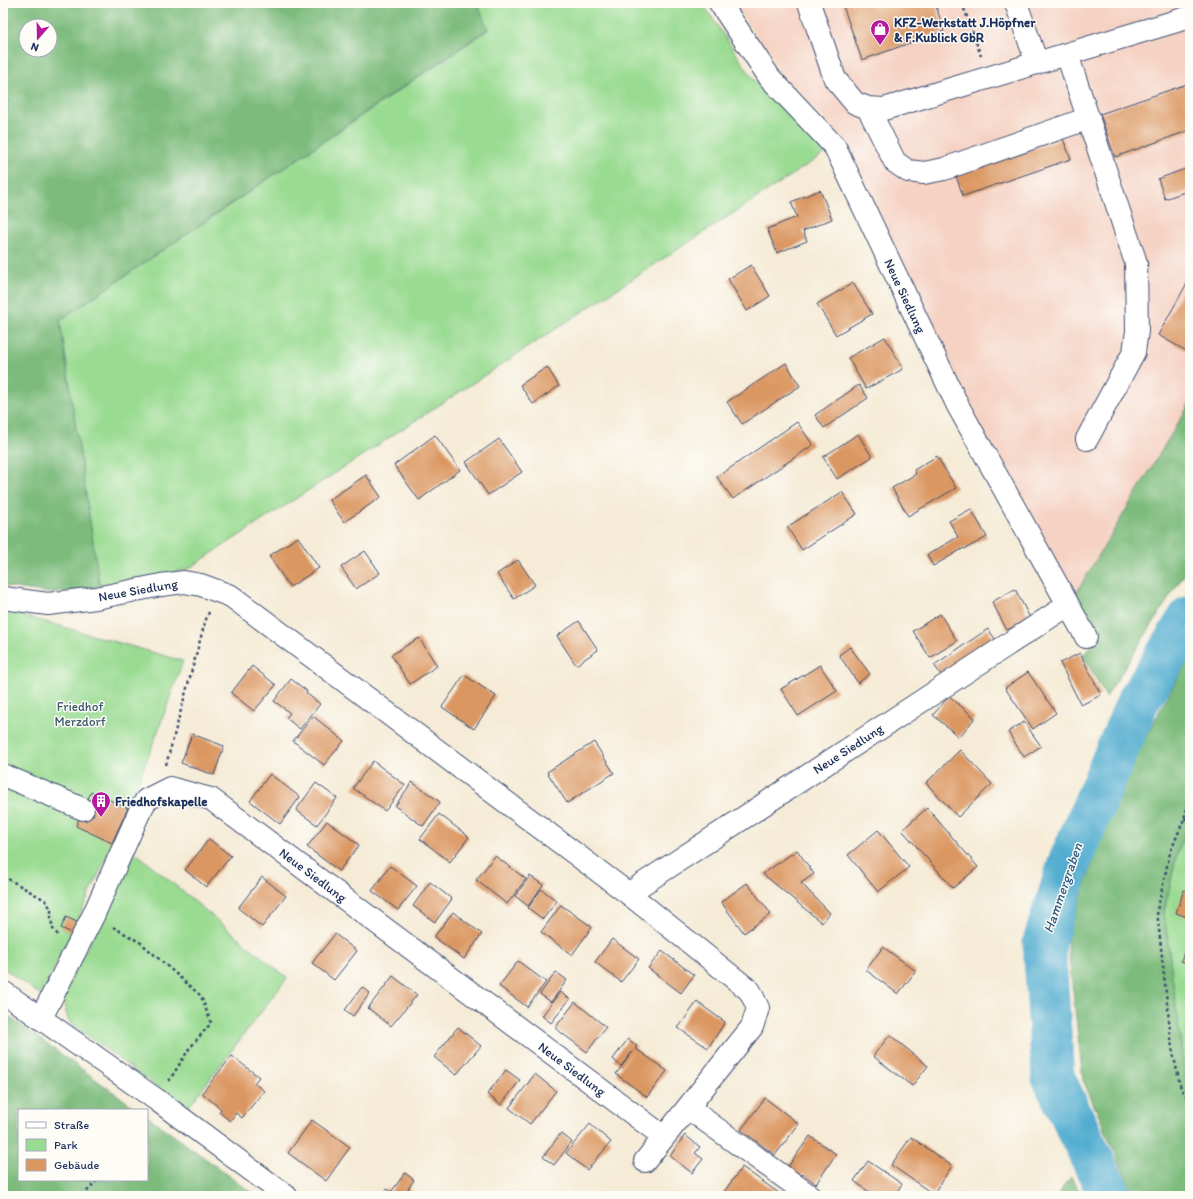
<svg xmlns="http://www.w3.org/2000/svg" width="1193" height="1199" font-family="Itim,sans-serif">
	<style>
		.built { fill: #f5d2c3 }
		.green { fill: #9adb92; stroke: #5a8578 }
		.forest { fill: #7bbb7c; stroke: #4b756d; fill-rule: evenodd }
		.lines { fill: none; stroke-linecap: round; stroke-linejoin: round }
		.river { stroke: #53add0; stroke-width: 43 }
		.building { fill: #db9762 }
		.minor-casing { stroke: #3c4b70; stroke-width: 24 }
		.path { stroke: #3c4b70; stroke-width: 2.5; stroke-dasharray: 3 3; stroke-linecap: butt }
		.minor { stroke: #fff; stroke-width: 22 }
		.labels { text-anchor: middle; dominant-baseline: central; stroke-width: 3; stroke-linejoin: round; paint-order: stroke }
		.poi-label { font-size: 13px; font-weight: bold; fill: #1b2f5e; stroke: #fdfcf7; text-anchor: start }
		.street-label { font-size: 13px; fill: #1b2f5e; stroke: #fdfcf7 }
		.park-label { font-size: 13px; fill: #3b5a6b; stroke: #fdfcf7 }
		.water-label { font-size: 14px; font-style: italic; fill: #2f5b86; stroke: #fdfcf7 }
	</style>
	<rect width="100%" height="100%" fill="#fdfcf7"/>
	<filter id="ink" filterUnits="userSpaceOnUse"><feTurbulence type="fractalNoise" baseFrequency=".025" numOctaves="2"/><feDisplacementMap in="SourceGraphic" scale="8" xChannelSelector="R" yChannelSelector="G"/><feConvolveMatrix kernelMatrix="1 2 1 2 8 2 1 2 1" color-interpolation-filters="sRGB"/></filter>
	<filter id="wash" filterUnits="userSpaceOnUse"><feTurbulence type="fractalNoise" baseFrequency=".012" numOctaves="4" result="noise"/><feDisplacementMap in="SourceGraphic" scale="16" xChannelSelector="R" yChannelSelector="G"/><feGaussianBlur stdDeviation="0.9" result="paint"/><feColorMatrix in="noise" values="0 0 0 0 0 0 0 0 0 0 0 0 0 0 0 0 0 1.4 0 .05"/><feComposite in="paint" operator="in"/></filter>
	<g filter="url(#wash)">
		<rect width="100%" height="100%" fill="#f5ebd6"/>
		<!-- built -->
		<path class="built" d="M734,3H1190V403L1072,600L964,399L846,142L780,73Z"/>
		<!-- green -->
		<path class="green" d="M477,3H702L758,86L827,152L188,569L100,589L60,320L488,30Z
			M3,610L183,661C169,699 156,739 140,777C111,851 76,924 41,995L3,968Z
			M1190,826V1089L1186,1084L1164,912L1177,853L1189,827Z
			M135,852L287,978L187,1109L69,1022L62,998Z"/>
		<!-- forest -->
		<path class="forest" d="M3,3H477L488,29L60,320L100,589L50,593L3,586ZM26,26H50V50H26Z
			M1190,403V565L1106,697L1083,655L1095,641L1072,600Z
			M1190,658V821L1177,853L1164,912L1186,1084L1190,1089V1196H1134L1083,1080L1067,939L1098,845L1128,770L1169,693Z
			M3,1012L138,1110H19V1180H147V1116L257,1196H3Z
			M1071,1177L1082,1196H1057Z"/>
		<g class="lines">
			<!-- river -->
			<path class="river" d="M1110,1196L1053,1077L1044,942L1070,861L1138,701L1190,617"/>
		</g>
		<g id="blocks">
			<!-- building -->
			<path class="building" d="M842,3H935L944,31L862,60Z
				M1190,83V130L1115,157L1100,114Z
				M1063,139L1071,159L963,196L956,176Z
				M1190,167V190L1165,199L1158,179Z
				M820,190L832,219L803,231L807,241L777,253L767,229L797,217L791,202Z
				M751,265L770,296L747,311L728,279Z
				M1190,278V353L1158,335Z
				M853,283L872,314L836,335L817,304Z
				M885,337L903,369L866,389L848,358Z
				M786,363L800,386L742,424L727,402Z
				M547,367L559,386L533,404L520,385Z
				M859,385L868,398L824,428L815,415Z
				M797,422L813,445L733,499L717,477Z
				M858,434L872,457L837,479L823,457Z
				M435,435L460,470L419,500L394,465Z
				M499,439L522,472L488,495L466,462Z
				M937,456L956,488L908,516L892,488L916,474L914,470Z
				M366,475L381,497L344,522L329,500Z
				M842,492L857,514L802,550L787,527Z
				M971,509L987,537L965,549L964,548L933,566L927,555L958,537L949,521Z
				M298,537L319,568L290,587L269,556Z
				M365,551L380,573L356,589L341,567Z
				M518,560L535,585L514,599L497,574Z
				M1015,589L1030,618L1007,630L992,602Z
				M940,614L957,641L930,658L913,631Z
				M579,621L598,650L576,665L557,636Z
				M988,629L998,643L944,679L934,665Z
				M419,638L437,666L410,684L391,655Z
				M850,647L870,674L858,683L839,655Z
				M1080,653L1101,695L1081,705L1060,663Z
				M820,665L837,691L798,716L781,689Z
				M252,666L276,685L254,711L231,693Z
				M1028,672L1056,713L1033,729L1005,688Z
				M464,675L496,696L474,729L442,707Z
				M291,679L307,691L306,693L320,704L300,729L286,718L290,713L274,701Z
				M949,696L975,718L959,737L933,715Z
				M313,716L344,741L324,765L293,741Z
				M1024,722L1041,746L1024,757L1008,732Z
				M192,734L224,746L214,775L181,763Z
				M594,742L614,773L567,803L547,772Z
				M960,750L992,784L958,817L926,783Z
				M373,761L405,785L385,811L353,788Z
				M270,774L300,797L280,824L250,801Z
				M412,782L440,802L423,826L395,806Z
				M316,783L337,798L317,825L296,810Z
				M91,792L128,808L112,843L76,826Z
				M927,808L978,867L953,888L902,830Z
				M439,814L469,837L450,862L420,839Z
				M327,821L359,845L339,871L307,847Z
				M878,830L909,867L878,892L848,855Z
				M209,839L231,856L206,887L185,870Z
				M797,850L814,874L801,883L830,913L822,923L763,874Z
				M495,856L526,879L507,904L476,880Z
				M390,866L417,886L398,910L372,891Z
				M530,876L543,885L528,906L515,896Z
				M262,877L286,896L262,927L238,908Z
				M430,882L452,899L435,922L413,906Z
				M747,883L771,914L744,933L721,902Z
				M541,889L557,901L543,919L528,908Z
				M1184,890L1190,892V918L1176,913Z
				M561,905L592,927L572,955L541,932Z
				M453,912L482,934L464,959L434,937Z
				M66,917L77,922L72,933L61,928Z
				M335,934L357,951L334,980L312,963Z
				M612,939L639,959L621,982L595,962Z
				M1188,941L1190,942V964L1181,961Z
				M883,947L916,971L898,994L866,970Z
				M662,951L694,975L681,993L648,968Z
				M518,961L546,982L527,1007L499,986Z
				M556,972L567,980L551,1002L540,994Z
				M393,976L417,995L391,1026L368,1008Z
				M362,987L370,993L353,1016L345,1010Z
				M560,992L570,999L551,1023L542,1016Z
				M575,1002L606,1027L587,1052L555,1028Z
				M697,1002L725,1022L708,1048L678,1028Z
				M458,1027L481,1046L456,1075L434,1057Z
				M890,1035L928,1066L912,1086L873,1056Z
				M628,1039L637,1046L635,1048L667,1071L647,1097L616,1074L634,1050L621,1066L613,1059Z
				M232,1056L259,1077L254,1083L264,1091L242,1118L236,1113L230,1121L219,1112L221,1109L202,1093Z
				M506,1070L520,1080L501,1105L487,1094Z
				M535,1074L556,1091L530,1124L509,1108Z
				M765,1098L799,1124L775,1155L741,1130Z
				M312,1120L350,1147L326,1181L288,1153Z
				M590,1124L611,1142L587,1170L566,1153Z
				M561,1133L572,1142L554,1165L543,1157Z
				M685,1135L700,1147L695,1153L703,1159L692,1173L670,1156Z
				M810,1136L836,1154L816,1184L803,1174L799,1181L785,1171Z
				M911,1137L952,1166L933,1194L891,1165Z
				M868,1161L902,1184L894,1196H875L854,1181Z
				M742,1167L783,1196H721Z
				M405,1173L414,1180L408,1189L418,1196H381L387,1189L391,1192Z"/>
		</g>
	</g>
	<g filter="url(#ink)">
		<use href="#blocks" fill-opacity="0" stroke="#3c4b70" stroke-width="1"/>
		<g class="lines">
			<defs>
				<path id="minor" d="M720,3L770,78L835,147L958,406L1086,637
					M809,3L835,79L855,103L868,108L884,109L1190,17
					M1016,3L1037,63
					M1067,54L1136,263L1137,331L1134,352L1087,439
					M868,108L895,162L908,171L924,173L944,169L1089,118
					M3,598L48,604L96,598L161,585L184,582L201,585L231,596L629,894L750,991L758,1008L752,1027L645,1161
					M3,775L83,809
					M629,894L641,885L1068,605
					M3,992L157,1100L286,1196
					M41,1018L93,916L139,813L146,800L170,788L211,799L664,1137
					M688,1108L810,1196"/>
			</defs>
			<!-- minor casing -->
			<use href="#minor" class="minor-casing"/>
			<!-- path -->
			<path class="path" d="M962,3L981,56
				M3,83L7,88L6,121L3,128
				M1190,698L1189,699L1187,737L1190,762
				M166,765L205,622L209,612
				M1190,797L1184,819L1170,853L1157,911L1172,1048L1181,1089L1190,1101
				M1184,819L1190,818
				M3,876L45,900L51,909V919L53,929L58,935
				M113,927L141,943L201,996L211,1023L189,1049L169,1081
				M83,1196L97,1180"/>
			<!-- minor -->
			<use href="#minor" class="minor"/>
		</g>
	</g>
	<!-- icons -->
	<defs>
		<symbol id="shop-pin" viewBox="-11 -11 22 30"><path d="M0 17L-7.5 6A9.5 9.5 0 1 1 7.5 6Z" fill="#b5179e" stroke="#fdfcf7"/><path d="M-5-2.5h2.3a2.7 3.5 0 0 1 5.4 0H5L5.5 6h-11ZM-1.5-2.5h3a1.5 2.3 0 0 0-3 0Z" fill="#fff"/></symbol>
		<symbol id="building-pin" viewBox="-11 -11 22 30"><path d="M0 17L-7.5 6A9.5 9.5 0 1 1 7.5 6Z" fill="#b5179e" stroke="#fdfcf7"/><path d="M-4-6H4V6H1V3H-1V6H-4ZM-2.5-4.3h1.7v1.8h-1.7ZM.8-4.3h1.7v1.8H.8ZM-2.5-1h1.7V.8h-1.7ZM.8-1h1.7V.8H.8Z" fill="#fff"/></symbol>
	</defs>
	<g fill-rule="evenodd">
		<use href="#shop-pin" x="869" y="18" width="22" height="30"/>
		<use href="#building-pin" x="90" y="790" width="22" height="30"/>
	</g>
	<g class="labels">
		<!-- poi labels -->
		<g class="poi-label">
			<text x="894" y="22">KFZ-Werkstatt J.Höpfner<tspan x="894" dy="15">&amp; F.Kublick GbR</tspan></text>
			<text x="115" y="801">Friedhofskapelle</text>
		</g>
		<!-- street labels -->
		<g class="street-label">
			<text transform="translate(905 296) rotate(65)">Neue Siedlung</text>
			<text transform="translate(138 590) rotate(-10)">Neue Siedlung</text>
			<text transform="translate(848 749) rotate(-33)">Neue Siedlung</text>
			<text transform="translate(313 875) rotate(37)">Neue Siedlung</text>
			<text transform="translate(572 1069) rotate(37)">Neue Siedlung</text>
		</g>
		<!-- park labels -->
		<g class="park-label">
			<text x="80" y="706">Friedhof<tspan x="80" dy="15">Merzdorf</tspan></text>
		</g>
		<!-- water labels -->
		<g class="water-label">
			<text transform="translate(1063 888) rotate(-71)">Hammergraben</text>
		</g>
	</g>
	<!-- margin -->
	<rect width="1193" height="1199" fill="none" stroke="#fdfcf7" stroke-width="16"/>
	<!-- legend -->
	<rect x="18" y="1109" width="130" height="72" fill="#fdfcf7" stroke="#a3aaba"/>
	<rect x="26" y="1122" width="20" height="6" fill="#ffffff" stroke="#a3aaba"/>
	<text x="54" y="1129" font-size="12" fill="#1b2f5e">Straße</text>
	<rect x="26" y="1139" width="20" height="12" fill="#9adb92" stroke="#a3aaba"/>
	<text x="54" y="1149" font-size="12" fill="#1b2f5e">Park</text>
	<rect x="26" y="1159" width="20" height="12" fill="#db9762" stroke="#a3aaba"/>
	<text x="54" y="1169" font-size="12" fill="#1b2f5e">Gebäude</text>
	<!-- north arrow -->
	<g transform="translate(38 38) rotate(200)"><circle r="19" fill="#fdfcf7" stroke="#a3aaba"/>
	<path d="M0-3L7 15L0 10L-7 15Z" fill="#b5179e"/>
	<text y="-6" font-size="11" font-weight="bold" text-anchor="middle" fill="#1b2f5e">N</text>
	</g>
</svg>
